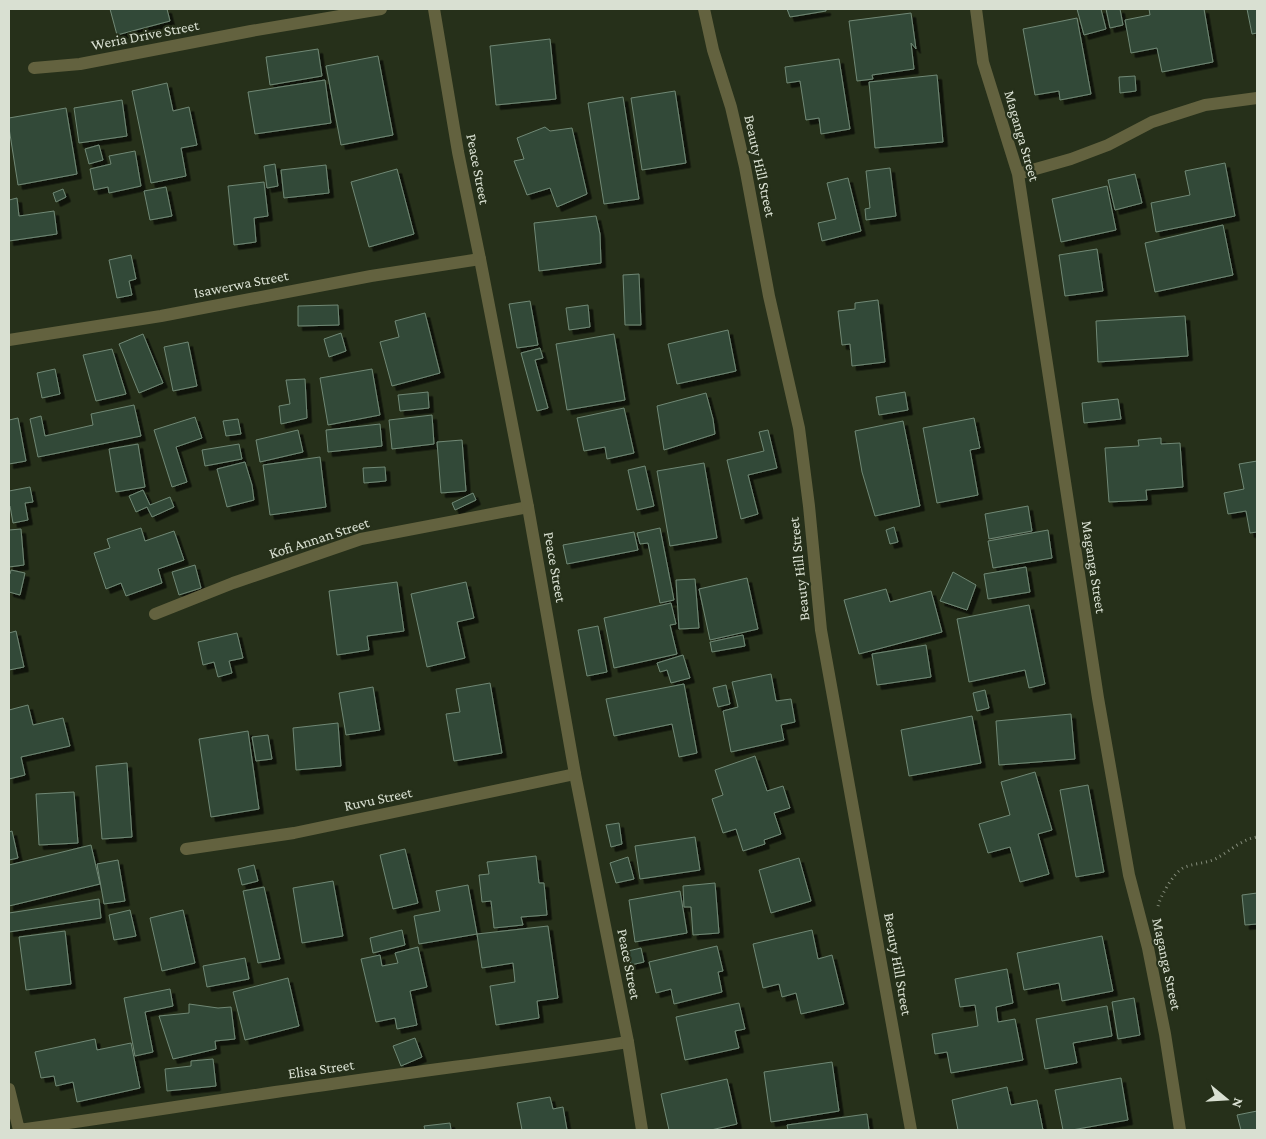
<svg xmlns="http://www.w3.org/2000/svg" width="1266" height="1139" font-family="'Crimson Pro',serif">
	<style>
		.building { fill: #334a39; stroke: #708875; filter: url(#shadow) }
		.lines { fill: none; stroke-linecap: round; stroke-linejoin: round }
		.path { stroke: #848c7a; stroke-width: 3; stroke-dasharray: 1 4; stroke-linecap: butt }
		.minor { stroke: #63623f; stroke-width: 12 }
		.tertiary { stroke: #63623f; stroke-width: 12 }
		.labels { text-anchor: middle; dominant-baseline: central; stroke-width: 4.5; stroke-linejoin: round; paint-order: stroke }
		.street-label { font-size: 15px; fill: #d9e0d2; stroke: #26301a }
	</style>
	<defs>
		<filter id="shadow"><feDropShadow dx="4.5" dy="4.5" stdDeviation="0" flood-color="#0009"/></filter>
	</defs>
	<rect width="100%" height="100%" fill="#26301a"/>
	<!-- building -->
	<path class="building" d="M110,9H167L170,21L117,35Z
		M787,9H826V11L790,17Z
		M1077,9H1101L1106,29L1084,35Z
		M1106,9H1120L1123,25L1110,28Z
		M1149,9H1204L1213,62L1162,72L1157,48L1131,53L1125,20L1150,15Z
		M1247,9H1257V33L1252,34Z
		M911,13L916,49L911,43L914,69L872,75L873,79L857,81L849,21Z
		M1077,18L1091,94L1060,100L1059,91L1035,95L1023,29Z
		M550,39L556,99L496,105L490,46Z
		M318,49L322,76L270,85L266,57Z
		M378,56L393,135L341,145L326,66Z
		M839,59L850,129L821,134L819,118L806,120L800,81L787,83L785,67Z
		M937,75L943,142L875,148L869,82Z
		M1135,76L1136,91L1120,93L1119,77Z
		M325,80L331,123L255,134L248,92Z
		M167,83L173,111L189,107L197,145L181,148L186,176L151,183L132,91Z
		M675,91L686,163L642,170L631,98Z
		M623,97L639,199L604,204L588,103Z
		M122,100L127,136L79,143L74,108Z
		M66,108L77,174L18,185L9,128V118Z
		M545,127L550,131L572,128L587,194L557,207L550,188L527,195L514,161L524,159L517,138Z
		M99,145L103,160L89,164L85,149Z
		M135,151L141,186L109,193L108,187L94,190L90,169L111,164L109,156Z
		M1225,163L1235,216L1156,232L1151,203L1190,195L1185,171Z
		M275,164L278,186L267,188L264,166Z
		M326,165L329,193L284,198L281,170Z
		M890,168L896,216L866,220L865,209L870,208L866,171Z
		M397,169L414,234L369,247L351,182Z
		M1135,174L1142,203L1115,210L1108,180Z
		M848,178L861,231L822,241L818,223L836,219L827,183Z
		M264,182L268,216L254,218L256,242L234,245L228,186Z
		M1107,186L1116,230L1061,242L1052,199Z
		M166,187L172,216L150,220L144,191Z
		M63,189L66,197L56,202L53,193Z
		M17,198L19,216L54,211L57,234L9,241V200Z
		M596,216L600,234L601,263L539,271L534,223Z
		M1223,225L1233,275L1155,292L1145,243Z
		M1097,249L1103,291L1065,296L1059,255Z
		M131,255L136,279L129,281L132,295L117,298L109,260Z
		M639,274L641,325H625L623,275Z
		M878,300L885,362L852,366L850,344L842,345L838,311L855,309V303Z
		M530,301L538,345L517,348L509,304Z
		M338,305L339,325L298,326V306Z
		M588,305L590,327L569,330L566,308Z
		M425,313L440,373L392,386L380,342L399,337L395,321Z
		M1185,316L1188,356L1098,362L1096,321Z
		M728,330L736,371L677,384L668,344Z
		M341,333L346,351L329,357L324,339Z
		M143,334L163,383L139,393L119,344Z
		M614,334L625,400L567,410L556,344Z
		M188,342L197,386L173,391L164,347Z
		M540,348L543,358L535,360L548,408L537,411L521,353Z
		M112,349L126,394L96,401L83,355Z
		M55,369L60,394L42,398L37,373Z
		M372,369L380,415L328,425L320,378Z
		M305,379L307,418L281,424L279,406L290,404L286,380Z
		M428,392L429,408L400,411L398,395Z
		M905,392L908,410L879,415L876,397Z
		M706,393L713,419L715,434L664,450L657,406Z
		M1118,399L1121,419L1084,423L1082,403Z
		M134,405L141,436L38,457L30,419L41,416L45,436L93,425L91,414Z
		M624,408L634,453L607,459L605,447L584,451L577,418Z
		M432,415L434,444L392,449L389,420Z
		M195,417L202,438L176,447L187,482L172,487L154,430Z
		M18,418L26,461L9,464V420Z
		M974,418L980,448L970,450L978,495L937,503L923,428Z
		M238,419L241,434L226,436L223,421Z
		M903,421L920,506L875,516L862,472L855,431Z
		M380,424L382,446L328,452L326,430Z
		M298,430L303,452L260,462L256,440Z
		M768,430L777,468L748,475L758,514L741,519L727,460L764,451L759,432Z
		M1161,438V444L1180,443L1183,487L1146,490L1147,500L1109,502L1105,448L1139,446L1138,440Z
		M462,440L466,491L441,493L437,442Z
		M138,444L145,487L116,492L109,449Z
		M239,444L242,459L205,466L202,450Z
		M320,457L326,507L270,515L263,465Z
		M1257,461V532L1250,533L1246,511L1228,514L1224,493L1244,489L1239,464Z
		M245,462L252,485L254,500L227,507L217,469Z
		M704,463L717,538L670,546L657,471Z
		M645,466L654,506L637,510L628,470Z
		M385,467L386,481L364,483L363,468Z
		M30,487L33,502L25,503L28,520L13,523L10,506H9V491Z
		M143,490L150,505L170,497L174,507L152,517L147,507L136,512L129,496Z
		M473,493L476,500L455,510L452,503Z
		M1028,506L1032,531L989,539L985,514Z
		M894,527L898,542L890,544L886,530Z
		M141,528L145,541L174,531L184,560L158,569L162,583L126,596L121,583L106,589L94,553L110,548L107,539Z
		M660,528L674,600L660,603L648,543L640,544L637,533Z
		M21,529L24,565L9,567V530Z
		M1048,530L1052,558L993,568L988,541Z
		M634,532L638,550L567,564L563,545Z
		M195,565L201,588L179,595L172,572Z
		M1026,567L1030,592L988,599L984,574Z
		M11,570L25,573L20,595L9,592V573L10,574Z
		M953,572L976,585L967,610L940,601Z
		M747,578L758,629L710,640L699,589Z
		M695,579L699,628L679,629L676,580Z
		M397,582L404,631L367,636L369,650L337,655L329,591Z
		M466,582L474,618L457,622L465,658L427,667L411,594Z
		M886,589L890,602L931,591L942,632L859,654L844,600Z
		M671,603L676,624L670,625L677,654L614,668L604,618Z
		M1029,605L1045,684L1029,688L1025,670L969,682L957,619Z
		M598,626L607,672L587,676L578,630Z
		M16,631L24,667L9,670V633Z
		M237,633L243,658L229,661L232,673L218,677L214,662L203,665L198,642Z
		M743,635L745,646L712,652L710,642Z
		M926,645L931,677L877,685L872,654Z
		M683,655L690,678L671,683L667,670L660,672L657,663Z
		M771,674L776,701L791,699L795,722L781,725L784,740L731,752L723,711L738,707L732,682Z
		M490,683L502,753L454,761L446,714L460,712L456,689Z
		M684,684L697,753L679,757L672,724L614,736L606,699Z
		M726,685L730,704L718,707L713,688Z
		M373,687L380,730L346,735L339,693Z
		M985,690L989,708L977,711L973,693Z
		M28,705L33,725L63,718L70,746L21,757L25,775L9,779V710Z
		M1071,714L1075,759L999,765L996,721Z
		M972,716L981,763L909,776L901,730Z
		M338,723L341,766L296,770L293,728Z
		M248,731L259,809L211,817L199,739Z
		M268,735L272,759L256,761L252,737Z
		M755,756L767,791L783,786L790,808L774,813L781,834L764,840L765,844L743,851L736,829L723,833L712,799L723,795L715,770Z
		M127,763L132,837L102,839L96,766Z
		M1035,772L1052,830L1038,834L1049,874L1020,882L1010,847L988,853L979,824L1010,815L1001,782Z
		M1088,785L1104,872L1076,877L1060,790Z
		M74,792L78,843L39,845L36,794Z
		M619,823L622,844L611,847L606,825Z
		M12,831L18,858L9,860V832Z
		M695,837L700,870L640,879L635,846Z
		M91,845L100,884L9,906V865Z
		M405,849L418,903L393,909L380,855Z
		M536,856L539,883H544L547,915L521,917L523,925L494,928L491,901L482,902L479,875L489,874L487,862Z
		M628,857L634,879L616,883L610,863Z
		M799,858L811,901L771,913L759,870Z
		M118,860L125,901L104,904L97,864Z
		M254,865L258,881L242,885L238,869Z
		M333,881L343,936L302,943L293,888Z
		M715,883L719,933L693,935L691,907H684L683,886Z
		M468,885L477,934L419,944L414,916L440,911L436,891Z
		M264,887L280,959L258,963L243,891Z
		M680,891L687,933L635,942L629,900Z
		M1257,893V924L1245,925L1242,895Z
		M99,899L101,918L9,932V913Z
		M130,910L136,936L114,940L109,915Z
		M183,910L195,963L162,971L150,918Z
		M548,926L558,998L537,1001L539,1018L496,1025L490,986L515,982L513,963L482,968L477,934Z
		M402,930L405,945L373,953L370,938Z
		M812,930L818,959L832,955L844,1004L801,1014L796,993L782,997L779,984L763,988L753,944Z
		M65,931L71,984L26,990L19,937Z
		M1102,936L1113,991L1062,1001L1059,983L1024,990L1017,953Z
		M717,946L723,971L718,972L722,992L674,1004L671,989L656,993L649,962Z
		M418,947L427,987L410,991L417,1025L397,1029L395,1018L376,1022L361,959L380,955L382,966L398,963L395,953Z
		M641,948L644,962L631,965L628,951Z
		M245,958L249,979L207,987L203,966Z
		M1007,969L1013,1003L996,1007L998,1022L1015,1019L1023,1060L951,1073L947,1052L935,1054L932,1034L978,1026L975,1005L960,1007L955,979Z
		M288,978L299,1026L245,1040L233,992Z
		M170,989L173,1006L145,1012L153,1052L135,1056L124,998Z
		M1134,998L1140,1035L1118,1039L1112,1002Z
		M739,1003L745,1029L735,1031L739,1048L685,1060L676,1017Z
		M189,1004L218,1008L231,1007L235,1039L215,1041L216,1049L173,1059L159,1016L189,1013Z
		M1107,1006L1112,1036L1073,1043L1077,1063L1045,1069L1036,1019Z
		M415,1038L422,1057L401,1066L393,1046Z
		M95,1039L97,1050L131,1043L140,1088L77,1102L73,1082L56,1086L54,1076L41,1078L35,1052Z
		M213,1059L216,1086L167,1091L165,1069L191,1066V1061Z
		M832,1062L839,1111L771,1122L764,1072Z
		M1121,1078L1128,1120L1072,1130H1063L1055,1090Z
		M727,1079L737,1124L711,1130H669L661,1094Z
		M1007,1087L1011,1105L1037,1100L1043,1130H958L952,1100Z
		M550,1097L553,1109L563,1107L567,1130H522L517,1103Z
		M1257,1111V1130H1241L1237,1115Z
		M867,1114L869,1130H788L787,1125Z
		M450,1123L451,1130H425L424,1126Z"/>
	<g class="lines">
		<!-- path -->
		<path class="path" d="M1158,906C1161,895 1173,874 1183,868C1193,863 1206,864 1217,858C1230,851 1242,839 1257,837"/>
		<!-- minor -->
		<path class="minor" d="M704,9L713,50L731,107L745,167L769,296L799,428L809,506L821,630L911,1130
			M976,9L983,62L1018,174L1098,698L1129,875L1148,948L1165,1034L1180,1130
			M34,68L80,64L251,31L381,9
			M1018,174L1071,159L1108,145L1152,122L1205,105L1257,98
			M9,340L161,316L371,276L480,259
			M155,614L233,583L361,539L528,507
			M186,849L294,833L575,774
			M9,1089L19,1130
			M19,1130C121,1116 223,1099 325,1085C426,1070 527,1058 628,1042"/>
		<!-- tertiary -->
		<path class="tertiary" d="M434,9L458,152L480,259L528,507L575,774L628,1042L642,1130"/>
	</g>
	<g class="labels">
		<!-- street labels -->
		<g class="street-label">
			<text transform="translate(145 35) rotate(-11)">Weria Drive Street</text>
			<text transform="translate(1022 136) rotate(74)">Maganga Street</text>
			<text transform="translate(760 166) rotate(78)">Beauty Hill Street</text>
			<text transform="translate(478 169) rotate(79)">Peace Street</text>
			<text transform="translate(241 284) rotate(-11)">Isawerwa Street</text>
			<text transform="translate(319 538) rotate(-18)">Kofi Annan Street</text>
			<text transform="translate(555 567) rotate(80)">Peace Street</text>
			<text transform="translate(1094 567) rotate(81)">Maganga Street</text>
			<text transform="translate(799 569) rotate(-96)">Beauty Hill Street</text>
			<text transform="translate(378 799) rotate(-12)">Ruvu Street</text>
			<text transform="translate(629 964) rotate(79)">Peace Street</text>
			<text transform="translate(898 964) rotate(80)">Beauty Hill Street</text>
			<text transform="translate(1167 964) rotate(78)">Maganga Street</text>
			<text transform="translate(321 1069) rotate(-8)">Elisa Street</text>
		</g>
	</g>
	<!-- border -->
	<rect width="1266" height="1139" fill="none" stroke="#d9e0d2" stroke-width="20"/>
	<!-- north arrow -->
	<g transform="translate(1226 1099) rotate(108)" stroke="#26301a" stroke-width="4" paint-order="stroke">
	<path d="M0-4L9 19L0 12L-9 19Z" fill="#d9e0d2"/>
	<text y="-8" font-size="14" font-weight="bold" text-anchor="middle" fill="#d9e0d2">N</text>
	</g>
</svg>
